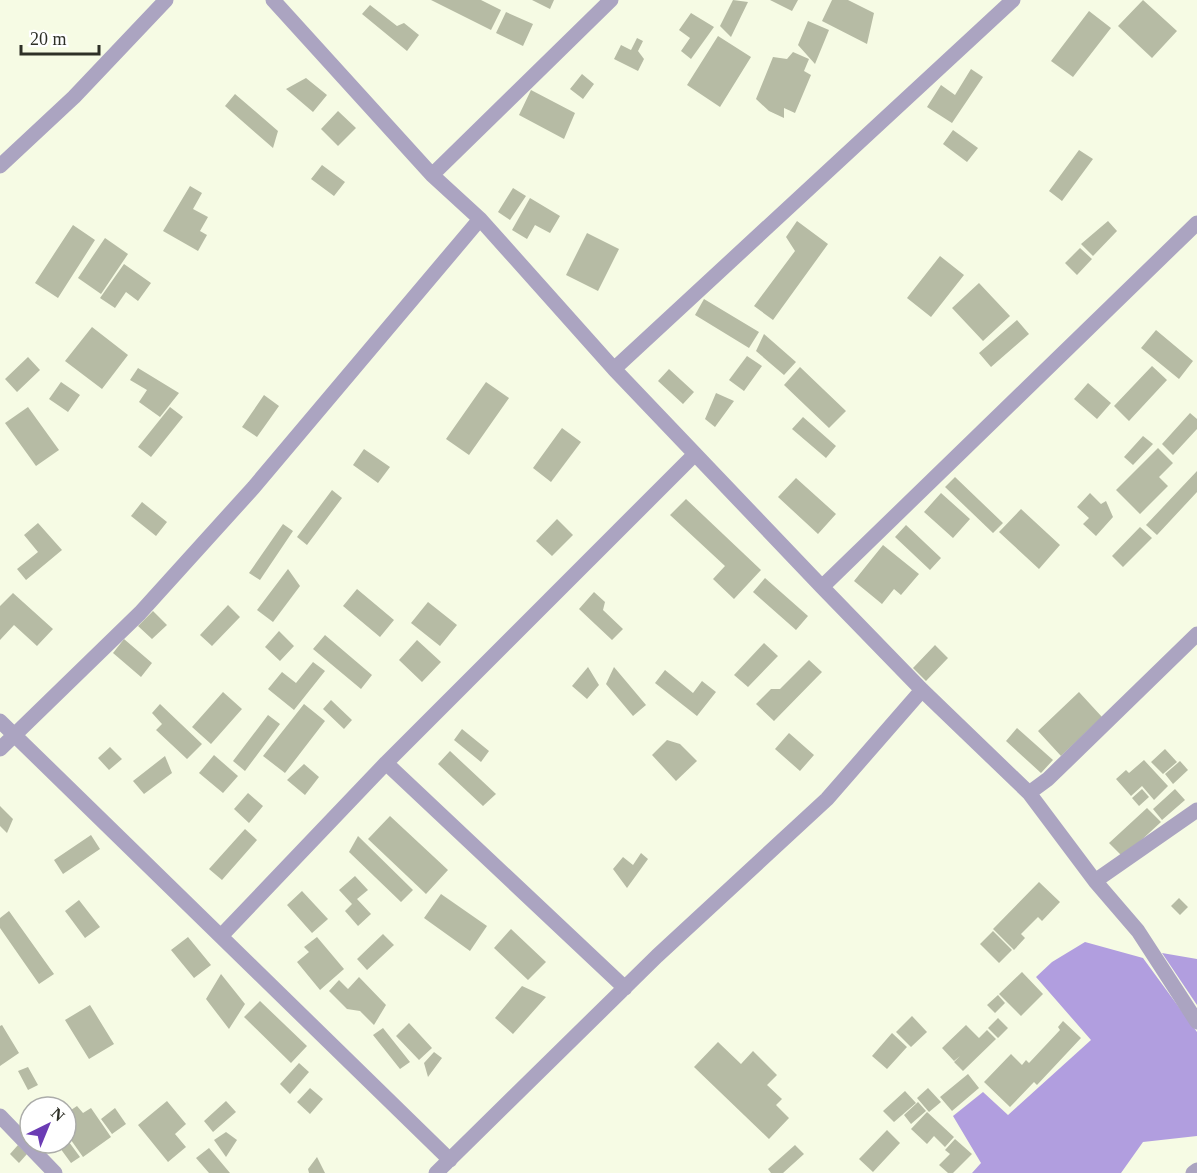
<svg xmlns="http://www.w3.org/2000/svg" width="1197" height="1173" font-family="'Times New Roman',serif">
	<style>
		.water { fill: #b19edf }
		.building { fill: #b6bba4 }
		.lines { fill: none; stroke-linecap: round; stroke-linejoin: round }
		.street { stroke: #aba4c1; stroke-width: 15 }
	</style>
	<rect width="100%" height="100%" fill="#f6fbe4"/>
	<!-- water -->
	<path class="water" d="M1085,942L1143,958L1197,1032V1136L1143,1142L1121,1173H972L981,1163L953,1116L983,1092L1008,1115L1091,1040L1036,977L1052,962Z
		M1162,953L1197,959V1005Z"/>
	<!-- building -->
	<path class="building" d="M431,0H481L501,10L491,30Z
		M532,0H554L550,9Z
		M733,0L748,2L731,37L720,26Z
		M770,0H798L792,11Z
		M832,0H848L874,13L867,44L822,21Z
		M1143,0L1177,31L1152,58L1118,26Z
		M370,5L397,26L404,23L419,35L407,51L362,14Z
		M1089,11L1111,28L1073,77L1051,61Z
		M506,12L533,24L523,46L496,33Z
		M691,13L714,27L691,59L681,51L690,38L679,30Z
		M808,21L829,30L815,64L798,45Z
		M718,36L751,57L720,107L687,85Z
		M637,38L643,41L638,51L644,59L638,71L614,59L621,45L631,50Z
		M793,52L809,59L804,71L811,75L795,113L784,108V118L769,111L756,99L773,57L787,59Z
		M971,69L983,77L952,123L927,107L941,85L955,95Z
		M582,74L594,84L583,99L570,89Z
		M306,78L327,95L313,112L286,89Z
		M531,90L575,113L564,139L519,115Z
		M235,94L278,131L273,148L225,106Z
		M338,111L356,128L338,146L321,129Z
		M953,130L978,148L967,162L943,144Z
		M1079,150L1093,159L1062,201L1049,191Z
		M322,165L345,182L334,196L311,179Z
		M190,186L202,193L193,209L208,217L200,231L207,235L198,251L163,231Z
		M513,188L526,196L510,220L498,212Z
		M530,198L560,216L550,233L535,225L527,239L512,230Z
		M797,221L828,244L773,320L754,306L795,251L786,237Z
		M1108,221L1117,231L1093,256L1081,244Z
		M73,225L95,240L58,298L35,283Z
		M587,233L619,249L598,291L566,275Z
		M105,238L128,254L101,294L78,278Z
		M1080,248L1092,259L1077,275L1065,263Z
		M940,256L964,275L931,317L907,298Z
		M124,264L151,283L138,301L126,292L115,308L100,298Z
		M979,283L1010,316L983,341L952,308Z
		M704,299L759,332L749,348L695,315Z
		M1017,320L1029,334L991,367L979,353Z
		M92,327L128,355L102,389L65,361Z
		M1156,330L1193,361L1179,379L1141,348Z
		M764,334L796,362L784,375L756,351Z
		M747,356L762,366L744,391L729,380Z
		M28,357L40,370L17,392L5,379Z
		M1152,366L1167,380L1129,421L1114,406Z
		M800,367L846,411L829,428L784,385Z
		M138,368L179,393L160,417L139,402L147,390L130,380Z
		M669,369L694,392L683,404L658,381Z
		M61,382L80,395L68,412L49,399Z
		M486,382L509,398L469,455L446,439Z
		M1088,383L1111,403L1097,419L1074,399Z
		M716,393L734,401L715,427L705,419Z
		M264,395L279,406L257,437L242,427Z
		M28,407L59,450L36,466L5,423Z
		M170,407L183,417L151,457L138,447Z
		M1190,413L1197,419V429L1173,455L1162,444Z
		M803,417L836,446L826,458L792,429Z
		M562,428L581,442L551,482L533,468Z
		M1143,436L1153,444L1133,465L1124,457Z
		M1158,448L1173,463L1159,477L1168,486L1140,514L1116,490Z
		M364,449L390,467L378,483L353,465Z
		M1197,471V492L1157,535L1146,525Z
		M955,477L1003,523L993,533L945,487Z
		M796,478L836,514L818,534L778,497Z
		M332,490L342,498L307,545L297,537Z
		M941,493L970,519L953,538L924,512Z
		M1090,493L1101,504L1106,501L1113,517L1096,536L1083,524L1089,518L1077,507Z
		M686,499L761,570L734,599L713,579L725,566L670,515Z
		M142,502L167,522L156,536L131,516Z
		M1021,509L1060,545L1039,569L999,532Z
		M557,519L573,535L552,556L536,541Z
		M38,523L62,550L26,580L17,569L38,552L24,535Z
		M283,524L293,531L260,580L249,573Z
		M906,525L941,558L930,570L895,537Z
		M1140,527L1152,538L1123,567L1112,556Z
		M883,545L919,574L901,595L894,589L882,604L854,581Z
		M288,569L300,586L273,622L257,610Z
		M765,578L808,616L796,630L753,592Z
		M357,589L394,620L380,637L343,606Z
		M594,592L605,602L603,610L623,629L612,640L579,609Z
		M13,593L53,629L37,646L14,625L0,640V606Z
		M428,602L457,625L440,646L411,623Z
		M228,605L240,617L212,646L200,635Z
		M153,611L167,625L152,639L138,626Z
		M279,631L294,646L280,661L265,647Z
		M325,635L372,675L361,689L313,649Z
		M124,639L152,663L141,677L113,653Z
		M417,640L441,662L422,682L399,660Z
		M764,643L778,656L748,687L734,675Z
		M935,645L948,658L926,681L913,668Z
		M809,660L822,672L774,721L756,704L771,689H780Z
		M313,662L325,671L294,710L268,689L282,672L296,683Z
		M588,667L599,685L587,699L572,686Z
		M614,667L646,705L633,716L606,684Z
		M665,670L693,693L702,681L716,692L697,716L655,683Z
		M223,692L242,709L211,744L192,727Z
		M1079,692L1102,717L1061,756L1038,731Z
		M331,700L352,720L344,729L323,709Z
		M160,704L202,744L187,759L156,730L162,724L152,713Z
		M304,704L325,721L285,773L263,756Z
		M268,715L280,724L245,771L233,761Z
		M1017,728L1053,760L1041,773L1006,741Z
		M462,729L489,751L481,762L454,740Z
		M789,733L814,755L800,771L775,749Z
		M667,740L680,744L697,761L676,781L652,755Z
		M110,747L122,759L109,770L98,758Z
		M1165,749L1177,762L1163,774L1151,762Z
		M450,751L496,794L483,806L438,764Z
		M214,755L238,776L223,793L199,773Z
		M165,756L172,773L144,794L133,781Z
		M1144,760L1168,786L1154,800L1142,786L1131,796L1116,779L1126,770L1129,773Z
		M1180,761L1188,770L1173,784L1165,774Z
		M304,764L319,777L305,795L287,780Z
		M1142,789L1149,797L1139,806L1132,798Z
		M1175,789L1185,800L1162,820L1153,809Z
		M248,793L263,806L249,823L234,809Z
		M0,806L13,819L7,833L0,826Z
		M1147,808L1161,822L1123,857L1109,843Z
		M390,816L448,870L426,894L368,839Z
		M245,829L257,840L222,880L209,869Z
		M91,835L100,849L63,874L54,860Z
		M358,836L413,890L401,902L349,852Z
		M641,853L648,859L627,888L613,869L623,857L633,865Z
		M355,876L368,890L357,899L371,914L358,926L345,911L352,904L339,890Z
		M1039,882L1060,902L1042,921L1038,917L1021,934L1025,938L1014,950L993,929Z
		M302,891L328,919L312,933L287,905Z
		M441,894L487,926L470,951L424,918Z
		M1179,898L1188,907L1180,915L1171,906Z
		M79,900L100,927L85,938L65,911Z
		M9,911L54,974L39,984L0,928V918Z
		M511,929L546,962L528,980L494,948Z
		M993,931L1012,950L999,963L980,944Z
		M383,934L394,945L367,970L357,959Z
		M188,937L211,965L194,978L171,950Z
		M317,937L344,969L320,990L297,962L309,952L304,947Z
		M1022,972L1043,994L1021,1016L999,994Z
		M221,974L245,1004L229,1029L206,999Z
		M359,977L386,1005L374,1025L360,1011L347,1009L329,991L339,980L348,989Z
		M522,986L546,997L513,1034L495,1018Z
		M998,995L1005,1003L995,1013L987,1005Z
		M260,1001L307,1046L291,1063L244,1017Z
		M90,1005L114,1044L89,1059L65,1020Z
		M912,1016L927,1032L911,1047L896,1032Z
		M998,1018L1008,1028L998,1038L988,1028Z
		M1063,1021L1081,1038L1037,1085L1034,1082L1010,1107L984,1082L1011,1054L1022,1065L1026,1060L1029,1063L1060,1030L1058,1027Z
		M409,1023L432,1048L419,1060L396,1036Z
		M2,1025L19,1053L0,1066V1026Z
		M966,1025L979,1038L987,1030L996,1039L963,1071L954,1062L960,1056L954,1061L942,1048Z
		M383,1028L410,1062L400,1069L373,1035Z
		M892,1033L907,1047L887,1069L872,1056Z
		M718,1042L741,1064L753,1051L777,1075L767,1085L782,1099L776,1105L789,1118L769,1139L694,1067Z
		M434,1052L442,1058L428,1077L424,1063Z
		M299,1063L309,1072L290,1094L280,1084Z
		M28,1067L38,1085L28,1090L18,1071Z
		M968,1074L979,1088L952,1111L940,1097Z
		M310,1088L323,1099L310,1114L297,1102Z
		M928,1088L941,1102L929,1112L917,1098Z
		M905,1091L916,1103L894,1122L883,1111Z
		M167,1101L186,1124L175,1134L186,1147L168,1162L138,1125Z
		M226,1101L236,1112L213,1132L204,1121Z
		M918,1102L926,1111L911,1124L904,1115Z
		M77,1106L83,1113L91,1108L111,1137L83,1157L66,1133V1122L72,1118L68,1112Z
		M115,1108L126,1124L112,1134L101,1119Z
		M927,1112L954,1137L945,1147L934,1136L927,1144L911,1129Z
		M887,1130L900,1143L873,1172L859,1159Z
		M226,1132L237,1140L226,1157L214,1140Z
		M955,1139L972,1154L953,1173H948L939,1165L950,1154L945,1150Z
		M69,1142L80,1157L71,1163L60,1148Z
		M18,1145L27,1154L19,1163L10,1154Z
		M795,1145L804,1154L783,1173H771L768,1169Z
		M209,1148L230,1173H209L196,1158Z
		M317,1157L325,1173H309L308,1169Z"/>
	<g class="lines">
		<!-- street -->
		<path class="street" d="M273,0L432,175L480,219L614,369L822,587L922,690L1029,793L1095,881L1138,931L1197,1022
			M0,166L74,97L166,0
			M432,175L611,0
			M614,369L1013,0
			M822,587L1197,223
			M0,721L450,1160
			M0,749L140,613L254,487L480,219
			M386,763L625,988
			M1029,793L1048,779L1197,634
			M1095,881L1197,810
			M221,936L386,763L695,454
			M0,1116L55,1173
			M436,1173L657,956L827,799L922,690
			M1193,1173L1197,1170"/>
	</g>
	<!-- north arrow -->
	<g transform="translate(48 1125) rotate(43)"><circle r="28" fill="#ffffff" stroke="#abaca9" stroke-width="1.5"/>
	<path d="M0-4.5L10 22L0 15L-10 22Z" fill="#6b3cb4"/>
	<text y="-9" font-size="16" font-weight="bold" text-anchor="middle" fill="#2e3027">N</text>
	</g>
	<!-- scale -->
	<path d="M21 45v9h78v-9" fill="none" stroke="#2e3027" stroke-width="3"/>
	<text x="30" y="45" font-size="18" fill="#2e3027" stroke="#ffffff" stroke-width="4.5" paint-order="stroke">20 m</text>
</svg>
